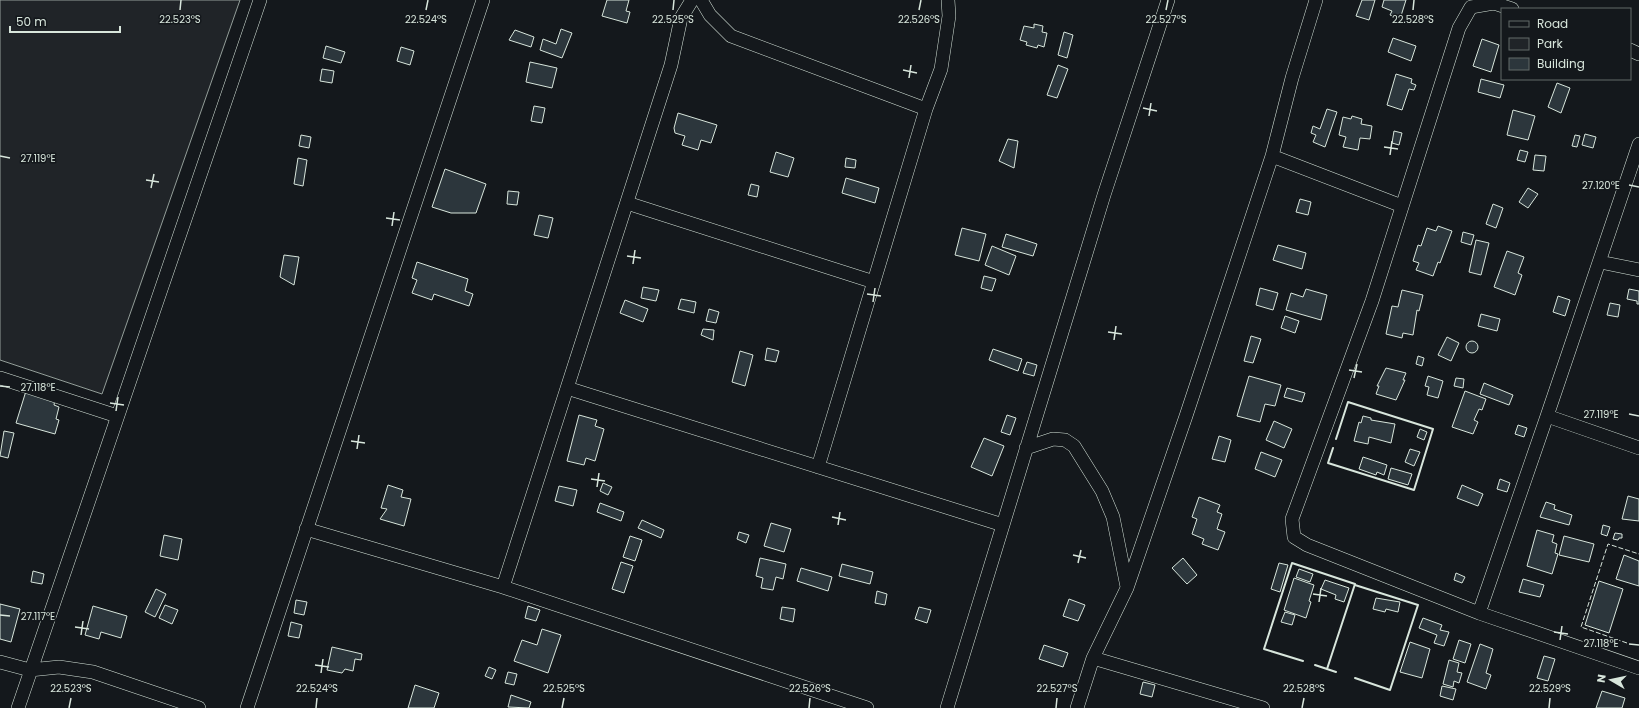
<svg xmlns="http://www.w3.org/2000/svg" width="1639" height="708" font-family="Poppins,sans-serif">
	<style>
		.green { fill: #202428; stroke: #939e99 }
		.building { fill: #2c363c; stroke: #d8e6dc }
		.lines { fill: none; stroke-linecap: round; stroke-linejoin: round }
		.minor-casing { stroke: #d8e6dc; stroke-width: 14 }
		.minor { stroke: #14181c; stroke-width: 13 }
		.fence { stroke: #d8e6dc; stroke-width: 1; stroke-dasharray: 5 2; stroke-linecap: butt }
		.wall { stroke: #d8e6dc; stroke-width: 2 }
		.ticks { fill: none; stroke: #d8e6dc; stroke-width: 1.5 }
		.ticks-label { font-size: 10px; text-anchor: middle; fill: #d8e6dc; stroke: #14181c; stroke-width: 3; stroke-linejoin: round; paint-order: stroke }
	</style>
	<rect width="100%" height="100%" fill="#14181c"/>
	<!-- green -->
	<path class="green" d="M0,0H240L102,394L0,360Z"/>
	<!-- building -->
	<path class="building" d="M607,0H629L626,11L630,12L627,23L602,16Z
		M1362,0H1375L1369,20L1356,16Z
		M1384,0H1406L1400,19L1390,15L1392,11L1382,7Z
		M1034,24L1043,26L1042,32L1047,33L1044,47L1038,45L1037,48L1026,45L1027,42L1020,40L1024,26L1034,28Z
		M561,29L572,33L562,58L540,50L543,39L556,44Z
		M515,30L534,37L531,47L509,40Z
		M1064,32L1073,35L1067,58L1058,55Z
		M1393,38L1416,46L1411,61L1388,52Z
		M1482,39L1499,45L1491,72L1473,66Z
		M326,46L345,52L341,63L323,58Z
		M401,47L414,51L410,65L397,61Z
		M530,62L557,68L552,88L526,82Z
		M1058,65L1068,69L1057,98L1047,95Z
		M322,69L334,71L332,83L320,81Z
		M1396,74L1412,79L1411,83L1416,85L1414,90L1409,89L1402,110L1387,105Z
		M1481,79L1504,85L1500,98L1478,92Z
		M1557,83L1570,88L1561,113L1548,107Z
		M534,106L545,108L542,123L531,121Z
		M1327,109L1337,112L1325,147L1313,142L1316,135L1311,133L1313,126L1320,129Z
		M1513,110L1535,116L1528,140L1507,135Z
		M678,113L717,125L711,143L701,140L698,150L682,145L685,136L675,133L674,128Z
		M1352,116L1362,119L1361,124L1372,126L1370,139L1360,138L1358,150L1343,147L1346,137L1339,135L1343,117L1351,119Z
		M1394,131L1402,133L1399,145L1392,143Z
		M1585,134L1596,137L1593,148L1582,145Z
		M301,135L311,137L309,148L299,146Z
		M1575,135L1580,136L1577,147L1572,146Z
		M1008,139L1018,141L1014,168L999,161Z
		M1520,150L1528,152L1525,162L1517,160Z
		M776,152L794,158L788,177L770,172Z
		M1535,155L1546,156L1544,171L1533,170Z
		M298,158L307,160L303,186L294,184Z
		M846,158L856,160L855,168L845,167Z
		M445,169L486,184L476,213H451L432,207Z
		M846,178L879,188L875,203L842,193Z
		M751,184L759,186L757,197L748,195Z
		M1528,188L1538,194L1528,208L1519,202Z
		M508,191L519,192L517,205L507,204Z
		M1300,199L1311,202L1308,215L1296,212Z
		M1493,204L1503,208L1496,228L1486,224Z
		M539,215L553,218L548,238L534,235Z
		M1438,226L1452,231L1440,263L1438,262L1433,276L1416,270L1419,263L1413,261L1418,245L1421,246L1427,228L1436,231Z
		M962,228L986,234L979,261L955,255Z
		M1463,232L1474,235L1471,245L1461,242Z
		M1006,234L1037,244L1033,256L1002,247Z
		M1476,240L1489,243L1481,275L1469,272Z
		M1278,245L1306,253L1302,269L1273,260Z
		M992,246L1016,256L1009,275L985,265Z
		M1507,251L1524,257L1518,273L1522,275L1515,295L1494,287Z
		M284,255L299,257L294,285L280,277Z
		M417,262L468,279L465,291L473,294L469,306L434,294L432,300L412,293L417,280L412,278Z
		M984,276L996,279L992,291L981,288Z
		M643,287L659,290L656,301L641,298Z
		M1260,288L1278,293L1273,310L1256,305Z
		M1306,289L1327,295L1321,320L1286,310L1291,293L1303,297Z
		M1629,289L1639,291V304H1637V301L1627,299Z
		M1402,290L1423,295L1419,311L1417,310L1413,335L1403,333L1402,338L1386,334L1392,306L1398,307Z
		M1558,296L1570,300L1565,316L1553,312Z
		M681,299L696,302L694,313L678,309Z
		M625,300L648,309L643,322L620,313Z
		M1610,303L1620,305L1618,317L1607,315Z
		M709,309L719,312L716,323L706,321Z
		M1481,314L1500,319L1497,331L1478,326Z
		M1285,316L1299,321L1295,333L1281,328Z
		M703,329L714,330L713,340L701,335Z
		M1251,336L1261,339L1253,363L1244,361Z
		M1447,337L1459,343L1451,361L1438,355Z
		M1466 347a6 6 0 1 1 12 0a6 6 0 1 1-12 0Z
		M767,348L779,351L776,362L765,360Z
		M993,349L1022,359L1018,371L989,360Z
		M740,351L753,355L745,386L732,382Z
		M1418,356L1424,358L1422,366L1416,364Z
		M1027,362L1037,365L1034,376L1023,373Z
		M1386,368L1406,373L1403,380H1405L1396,400L1376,394L1379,386H1377Z
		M1249,376L1281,385L1275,406L1265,404L1260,422L1237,416Z
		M1428,376L1443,381L1438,398L1427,395L1429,387L1425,386Z
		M1456,378L1464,379L1463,388L1454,386Z
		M1484,383L1513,395L1509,405L1480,394Z
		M1287,388L1305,393L1302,402L1284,397Z
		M26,391L55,399L54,405L59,407L56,419L59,420L55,434L16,423Z
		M1465,391L1486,399L1482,410L1479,409L1474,420L1478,422L1473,434L1452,427Z
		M579,415L597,420L595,426L604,429L595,461L586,458L584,465L567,461Z
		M1007,415L1016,418L1010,435L1001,432Z
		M1363,416L1371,418V420L1395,424L1391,443L1369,437L1368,444L1354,441L1359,422L1361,423Z
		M1274,421L1292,429L1284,448L1266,440Z
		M1518,425L1527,428L1524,437L1515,434Z
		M1420,429L1427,432L1424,440L1417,437Z
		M4,431L14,433L8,458L0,456Z
		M1219,436L1231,440L1225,462L1212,459Z
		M984,438L1004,446L992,476L971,467Z
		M1410,449L1420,452L1414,466L1405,462Z
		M1261,452L1282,460L1275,477L1255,469Z
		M1363,457L1387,465L1384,475L1377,472L1376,475L1359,469Z
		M1391,468L1412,474L1408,485L1388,479Z
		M1500,479L1510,483L1507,492L1497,489Z
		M603,483L612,487L608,495L600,491Z
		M388,485L403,490L401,497L411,499L404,526L380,519L387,509L381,508Z
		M1462,485L1483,494L1478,506L1457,498Z
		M559,486L577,490L573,506L555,501Z
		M1628,496L1639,499V521L1622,519Z
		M1199,497L1220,505L1217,512L1222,514L1217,529L1225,532L1218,550L1202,544L1204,539L1192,534L1197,519L1192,517Z
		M1546,502L1555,505L1554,509L1572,515L1569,525L1540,517Z
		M600,503L624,512L621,521L597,512Z
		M642,520L664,530L661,538L638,528Z
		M771,523L791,529L784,552L764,546Z
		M1603,525L1610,527L1607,536L1601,534Z
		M1537,530L1554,535L1552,542L1557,544L1555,553L1558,554L1552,574L1527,566Z
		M739,532L749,535L746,543L737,539Z
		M1615,533L1622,534V538H1619L1618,540L1613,539Z
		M164,535L182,539L178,560L160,556Z
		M630,536L642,540L635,561L623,557Z
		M1564,536L1594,544L1589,562L1559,555Z
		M1624,555L1639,561V586L1616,579Z
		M760,558L786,564L783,579L776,577L773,590L761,588L763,578L756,576Z
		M1183,558L1197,575L1187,584L1172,568Z
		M621,562L633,566L624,593L612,589Z
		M1279,563L1288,565L1280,592L1271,589Z
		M842,564L873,572L870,584L839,576Z
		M801,568L832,577L828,591L797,581Z
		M1299,569L1313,574L1310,582L1296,577Z
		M33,571L44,574L42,584L31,582Z
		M1456,573L1465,577L1462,583L1454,580Z
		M1294,578L1314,585L1309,601L1311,602L1306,618L1284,610Z
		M1523,579L1544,585L1540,597L1519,592Z
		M1325,580L1349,588L1344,602L1335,599L1336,595L1321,589Z
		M1599,581L1623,589L1609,633L1585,625Z
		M156,589L166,594L155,617L145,612Z
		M877,591L887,594L885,605L875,603Z
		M1376,598L1400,602L1398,612L1386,609L1385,612L1373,609Z
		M1069,599L1085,605L1078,621L1063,616Z
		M296,600L307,602L304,615L294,613Z
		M0,604L20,609L11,642L0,639Z
		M165,605L178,610L172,624L159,618Z
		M93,606L127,616L121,638L101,632L99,639L85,635Z
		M528,606L540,610L536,621L525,618Z
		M782,607L795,609L793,622L780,619Z
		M919,607L931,610L927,623L915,619Z
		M1285,612L1295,615L1292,625L1281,622Z
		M1423,618L1442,625L1440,630L1449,632L1444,646L1434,643L1437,635L1419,628Z
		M291,622L302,625L299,638L288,636Z
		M542,629L561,635L548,673L514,661L522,640L537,645Z
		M1459,640L1471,644L1465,663L1453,659Z
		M1410,642L1430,649L1422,678L1400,672Z
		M1480,644L1493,649L1486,673L1491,675L1486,689L1467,682Z
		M1044,645L1068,653L1063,667L1039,659Z
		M332,647L362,654L361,660L355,659L353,671L345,669L342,673L327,670Z
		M1544,656L1555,659L1548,681L1537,678Z
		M1449,660L1459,663L1457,672L1462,673L1459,683L1454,681L1453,687L1443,684Z
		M489,667L496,670L492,679L485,676Z
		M508,672L517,674L514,685L505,683Z
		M1143,682L1155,685L1152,697L1140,694Z
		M415,685L439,693L434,708H408Z
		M1442,686L1456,689L1453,700L1440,696Z
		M1602,691L1625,698L1622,708H1596Z
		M511,695L531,702L529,708L508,707Z"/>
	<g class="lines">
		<defs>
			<path id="minor" d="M701,0L710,15L731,36L926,109
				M1630,50L1639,54
				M1639,144L1547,416L1639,448
				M1272,156L1402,206
				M627,203L874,282
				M1600,262L1639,270
				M0,378L117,416
				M567,388L1003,525
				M1547,416L1479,613L1639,668
				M1026,448L1053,439L1065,440L1074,446L1102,491L1113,517L1127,587
				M818,467L926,109L941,69L949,16L948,0
				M306,529L503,587L867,708
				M503,587L671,65L681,18L692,0
				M1479,613L1307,545L1294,537L1292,519L1372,301L1459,28L1471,7L1494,3L1512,9
				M1093,658L1263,708
				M0,662L30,670L59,667L93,672L199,708
				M18,708L260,0
				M247,708L483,0
				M947,708L1104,195L1168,0
				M1077,708L1093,658L1127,588L1186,416L1272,156L1292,78L1316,0"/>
		</defs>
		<!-- minor casing -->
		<use href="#minor" class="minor-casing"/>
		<!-- minor -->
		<use href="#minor" class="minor"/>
		<!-- fence -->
		<path class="fence" d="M1627,643L1581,627L1608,544L1639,554"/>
		<!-- wall -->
		<path class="wall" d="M1333,448L1328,463L1414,490L1433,429L1348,402L1336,439
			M1355,585L1418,605L1390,690L1355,678
			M1303,661L1264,649L1292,563L1355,584L1327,669L1315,665
			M1327,669L1336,672"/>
	</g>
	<!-- ticks -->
	<path class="ticks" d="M180,10L181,0M426,10L428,0M673,10L674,0M919,10L921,0M1166,10L1168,0M1413,10L1414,0M903,70L917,73M909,78L911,65M1143,108L1157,111M1149,116L1151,103M1384,147L1398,149M1390,155L1392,141M0,156L10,158M146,180L159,182M1629,185L1639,187M151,188L154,174M386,218L400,220M392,226L394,212M627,256L641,258M633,264L635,250M867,294L881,296M873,302L875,288M1108,332L1122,334M1114,340L1116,326M1349,370L1362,372M1354,378L1357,364M0,386L10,387M110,403L124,405M116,411L118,397M1629,414L1639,416M351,441L365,443M357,449L359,435M591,479L605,481M597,487L599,473M832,517L846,520M838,525L840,512M1073,555L1086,558M1078,563L1081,550M1313,594L1327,596M1319,602L1321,588M0,615L10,616M75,627L89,629M1554,632L1568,634M81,635L83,621M1560,640L1562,626M1629,644L1639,645M315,665L329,667M321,673L323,659M69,708L71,698M316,708L317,698M562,708L564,698M809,708L810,698M1056,708L1057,698M1302,708L1304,698M1549,708L1550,698"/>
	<g class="ticks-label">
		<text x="180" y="23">22.523°S</text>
		<text x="426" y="23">22.524°S</text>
		<text x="673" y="23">22.525°S</text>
		<text x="919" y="23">22.526°S</text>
		<text x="1166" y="23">22.527°S</text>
		<text x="1413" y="23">22.528°S</text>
		<text x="38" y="162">27.119°E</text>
		<text x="1601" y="189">27.120°E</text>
		<text x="38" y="391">27.118°E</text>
		<text x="1601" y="418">27.119°E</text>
		<text x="38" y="620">27.117°E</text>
		<text x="1601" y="647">27.118°E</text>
		<text x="71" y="692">22.523°S</text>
		<text x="317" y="692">22.524°S</text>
		<text x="564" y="692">22.525°S</text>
		<text x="810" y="692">22.526°S</text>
		<text x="1057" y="692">22.527°S</text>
		<text x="1304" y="692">22.528°S</text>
		<text x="1550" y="692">22.529°S</text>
	</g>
	<!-- legend -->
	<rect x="1501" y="8" width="130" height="72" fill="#14181c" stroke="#626a69"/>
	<rect x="1509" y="21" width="20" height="6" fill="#14181c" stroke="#626a69"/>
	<text x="1537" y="28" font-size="12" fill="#d8e6dc">Road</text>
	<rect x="1509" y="38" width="20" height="12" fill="#202428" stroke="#626a69"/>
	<text x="1537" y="48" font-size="12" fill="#d8e6dc">Park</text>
	<rect x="1509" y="58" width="20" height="12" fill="#2c363c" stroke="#626a69"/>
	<text x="1537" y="68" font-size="12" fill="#d8e6dc">Building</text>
	<!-- north arrow -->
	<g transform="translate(1611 680) rotate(279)" stroke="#14181c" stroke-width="3" paint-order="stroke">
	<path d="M0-3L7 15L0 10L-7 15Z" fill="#d8e6dc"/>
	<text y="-6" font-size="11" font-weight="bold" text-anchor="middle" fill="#d8e6dc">N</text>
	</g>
	<!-- scale -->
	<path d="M10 26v6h110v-6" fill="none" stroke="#d8e6dc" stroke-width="2"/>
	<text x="16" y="26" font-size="12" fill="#d8e6dc" stroke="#14181c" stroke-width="3" paint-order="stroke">50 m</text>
</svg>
